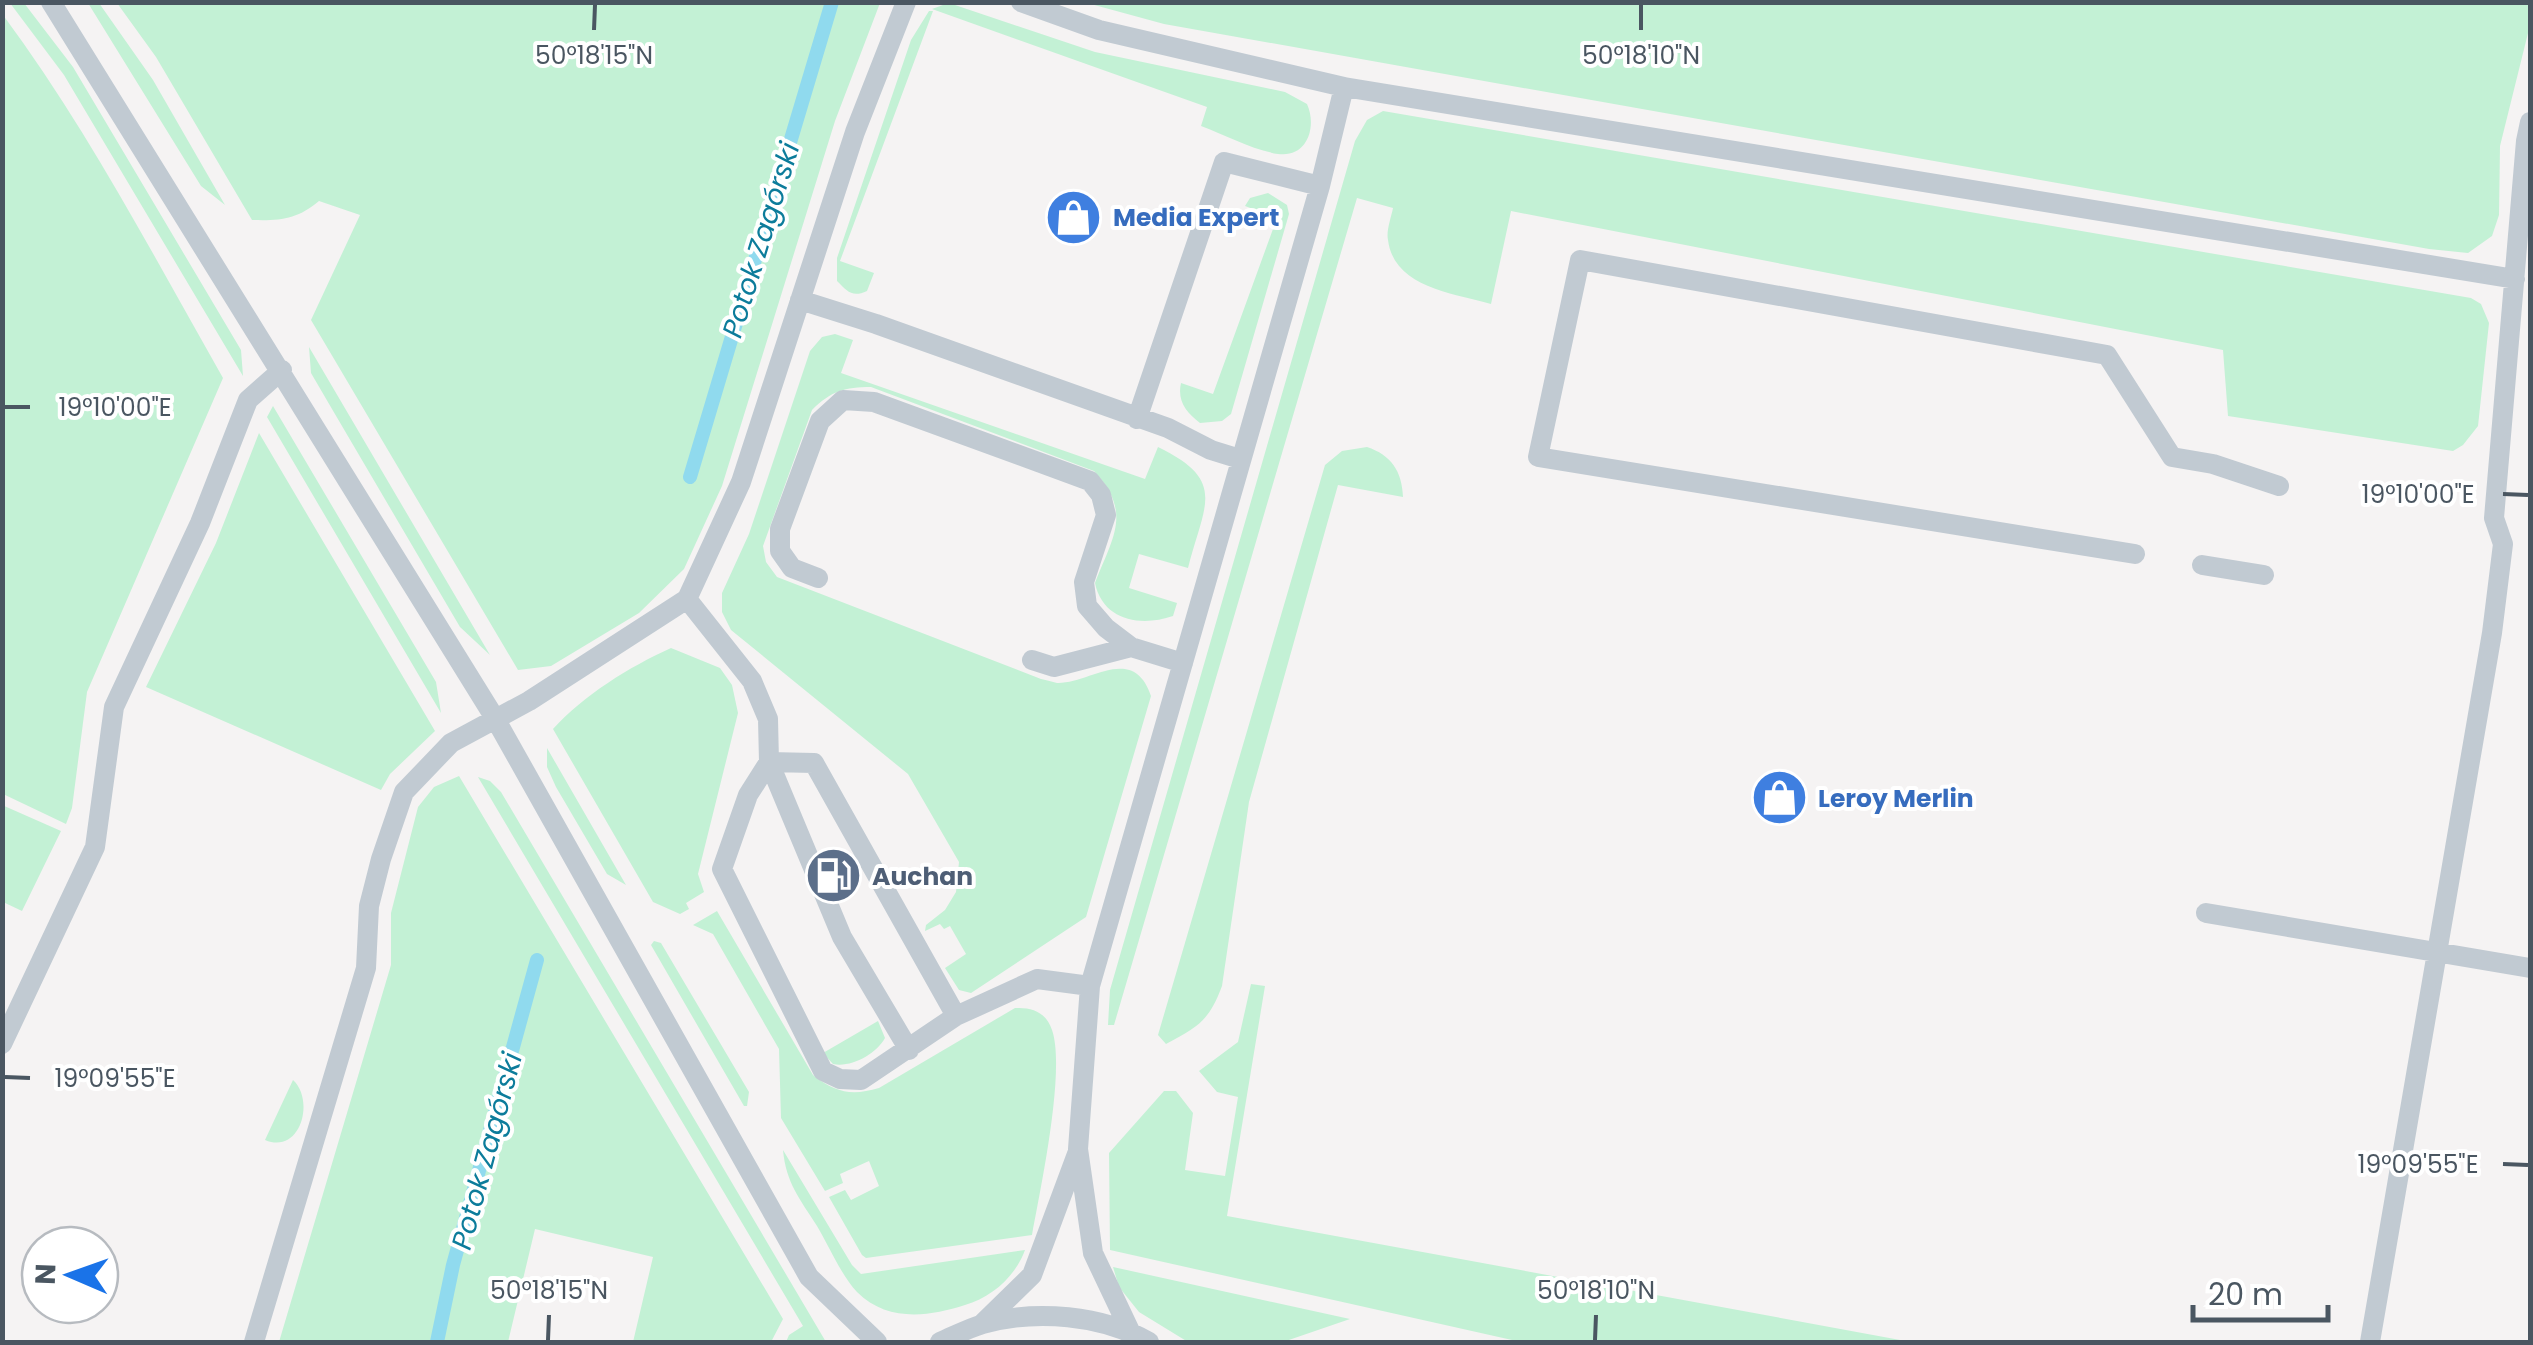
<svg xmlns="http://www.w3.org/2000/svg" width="2533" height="1345" font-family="Poppins,sans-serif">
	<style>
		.green { fill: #c3f1d5 }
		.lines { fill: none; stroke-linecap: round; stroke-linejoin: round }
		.stream { stroke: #90daee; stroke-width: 14 }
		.service { stroke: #c1cad2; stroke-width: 20 }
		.ticks { fill: none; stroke: #4a5661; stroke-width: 4 }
		.labels { text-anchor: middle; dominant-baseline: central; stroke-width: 8; stroke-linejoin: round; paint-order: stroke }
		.shop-label { font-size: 25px; font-weight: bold; fill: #366cbe; stroke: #fff; text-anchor: start }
		.service-label { font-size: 25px; font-weight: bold; fill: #4e5e75; stroke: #fff; text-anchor: start }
		.water-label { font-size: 28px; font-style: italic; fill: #0c7c9b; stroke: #fff }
		.ticks-label { font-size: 25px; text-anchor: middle; fill: #4a5661; stroke: #fff; stroke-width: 8; stroke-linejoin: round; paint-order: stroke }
	</style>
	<rect width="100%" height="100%" fill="#f5f3f3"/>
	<!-- green -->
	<path class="green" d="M2530,2V25L2500,146L2499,215L2492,236L2468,253L2429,249L1164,24L1087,3Z
		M10,3H24L73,67L241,350L243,376L64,75Z
		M88,3H99L153,80L225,205L201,186Z
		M117,3H880L835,121L722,486L684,569L639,613L551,666L518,670L311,320L360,215L319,201C298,219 280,221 252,220L156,57Z
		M943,5H955L1095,52L1285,92L1307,104C1317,126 1308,158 1278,154C1253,150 1225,135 1201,126L1207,107L932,9Z
		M929,11H933L840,261L874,273L867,291C852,298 847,291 837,281V258L911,40Z
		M3,15C87,128 153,255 223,378L87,692L72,808L66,824L3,794Z
		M1383,111L2471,298L2481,304L2489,323L2478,426L2463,445L2453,451L2228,416L2223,350L1511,211L1491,304C1454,293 1394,288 1388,240C1386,231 1391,218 1393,208L1357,198L1114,1025H1108L1110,990L1355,141L1367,120Z
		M1268,193L1287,205L1289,214L1231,414L1222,421L1200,423C1186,412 1177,401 1181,383L1213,394L1277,218L1245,206L1250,198Z
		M835,334L853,340L841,373L1145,479L1158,447C1228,481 1204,504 1188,568L1139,554L1129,588L1177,603L1173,616C1141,627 1103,621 1095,583C1114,535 1132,512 1094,471L871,387C845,387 831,391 812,410L763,546L766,562L777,577L1041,679C1047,680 1052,682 1057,683C1090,684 1133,643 1151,696L1086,917L971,993L959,990L945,968L966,954L950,926L944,929L940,924L925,931L926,925L945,910L956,892L959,862L908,774L731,630L722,612V593L749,534L810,351L822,337Z
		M309,347L490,655L460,627L332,409L311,373Z
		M273,406L436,682L441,713L267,417Z
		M259,433L435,731L390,774L381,790L146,687L216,543Z
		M1367,447C1391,455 1402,471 1403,497L1338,485L1249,802L1222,986C1209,1021 1198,1027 1166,1044L1158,1035L1325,465L1342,451Z
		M671,648L720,668L732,685L738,713L698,874L704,892L686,903L689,909L680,914L653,902L553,729C584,695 629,667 671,648Z
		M547,748L626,885L607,874L556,787L547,767Z
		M459,776L783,1319L771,1342H633L653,1257L535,1229L508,1342H279L391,965V913L418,807L434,787Z
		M478,777L490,781L501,792L826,1342H786L789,1335L803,1326Z
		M2,805L61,831L22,911L3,902Z
		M717,911L813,1075C836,1093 852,1096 879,1088L1015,1008C1032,1007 1046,1012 1052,1030C1066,1070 1040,1191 1032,1235L866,1258L862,1255L829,1197L845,1190L851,1200L879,1186L869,1161L840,1174L843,1183L825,1191L781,1118L779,1049L713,934L693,925Z
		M654,941L661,943L749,1092L747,1106H744L651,945Z
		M1251,984L1265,986L1227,1216L1911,1342H1521L1110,1250L1109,1153L1164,1091H1176L1193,1113L1185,1170L1225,1176L1238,1097L1217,1092L1199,1071L1238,1042Z
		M878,1021L885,1038C876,1054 851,1068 833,1064L823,1053Z
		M293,1080C315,1100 301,1155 265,1140Z
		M783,1150L852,1265L861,1274L1025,1250C1015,1277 992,1297 965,1305C928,1317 887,1322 857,1292C841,1275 829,1246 817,1226C800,1199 786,1183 783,1150Z
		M1113,1267L1350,1319L1283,1342H1188L1139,1312L1119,1287Z"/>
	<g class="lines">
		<!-- stream -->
		<path class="stream" d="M690,477L832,2
			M437,1342L453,1265L537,960"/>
		<!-- service -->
		<path class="service" d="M51,2L496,720L809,1277L877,1342
			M1021,2L1099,30L1344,87L2515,279
			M800,300L876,324L1168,428L1211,450L1240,459
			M1137,419L1224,162L1320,186
			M2135,554L1538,457L1580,260L2107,355L2172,457L2213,464L2279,486
			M2202,565L2264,575
			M818,578L792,568L780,551V529L820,421L843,400L874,402L1090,481L1101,495L1106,515L1084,582L1087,606L1106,628L1131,647L1183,663
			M687,599L752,681L768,719L769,762L814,763L956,1016L1037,979L1090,986
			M1032,660L1054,667L1131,647
			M769,762L748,795L722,869L823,1071L840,1079L861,1080L956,1016
			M769,762L842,937L909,1050
			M2206,913L2530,968
			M2,1044L95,847L114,707L200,523L248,400L282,370
			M983,1323L1032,1275L1077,1154
			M1130,1331L1093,1253L1078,1149L1090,986L1320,186L1344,87
			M254,1342L366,968L369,906L381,859L404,792L451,743L529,701L687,599L741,482L855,132L906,2
			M940,1342C954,1336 969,1328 983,1324C1036,1309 1102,1315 1149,1342
			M2370,1342L2492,633L2503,544L2494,518L2526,141L2530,122"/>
	</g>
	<!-- ticks -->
	<path class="ticks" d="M594,30L595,5M1641,30V5M5,407H30M2503,494L2528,495M5,1077L30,1078M2503,1164L2528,1165M548,1340L549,1315M1595,1340L1596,1315"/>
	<!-- icons -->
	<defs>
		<symbol id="shop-disc" viewBox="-11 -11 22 22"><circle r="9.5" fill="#3f7fe0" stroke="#fff"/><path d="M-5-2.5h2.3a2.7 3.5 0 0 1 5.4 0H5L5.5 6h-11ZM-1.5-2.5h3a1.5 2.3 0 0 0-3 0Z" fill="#fff"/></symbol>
		<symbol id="fuel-disc" viewBox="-11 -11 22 22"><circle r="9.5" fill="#5c6f8a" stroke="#fff"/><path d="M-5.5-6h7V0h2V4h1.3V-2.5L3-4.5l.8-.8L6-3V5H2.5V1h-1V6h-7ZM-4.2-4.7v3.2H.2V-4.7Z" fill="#fff"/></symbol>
	</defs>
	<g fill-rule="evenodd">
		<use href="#shop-disc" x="1042" y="186" width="63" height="63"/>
		<use href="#shop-disc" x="1748" y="766" width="63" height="63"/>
		<use href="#fuel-disc" x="802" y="844" width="63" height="63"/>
	</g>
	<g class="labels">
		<!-- shop labels -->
		<g class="shop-label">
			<text x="1113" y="217">Media Expert</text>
			<text x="1818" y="798">Leroy Merlin</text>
		</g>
		<!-- service labels -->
		<g class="service-label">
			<text x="872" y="876">Auchan</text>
		</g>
		<!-- water labels -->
		<g class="water-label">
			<text transform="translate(761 240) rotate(-73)">Potok Zagórski</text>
			<text transform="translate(487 1151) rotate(-75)">Potok Zagórski</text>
		</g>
	</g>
	<g class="ticks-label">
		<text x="594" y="64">50°18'15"N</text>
		<text x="1641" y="64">50°18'10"N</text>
		<text x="115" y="416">19°10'00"E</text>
		<text x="2418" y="503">19°10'00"E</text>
		<text x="115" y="1087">19°09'55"E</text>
		<text x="2418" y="1173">19°09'55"E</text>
		<text x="549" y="1299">50°18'15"N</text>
		<text x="1596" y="1299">50°18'10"N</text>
	</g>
	<!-- border -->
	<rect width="2533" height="1345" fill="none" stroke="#4a5661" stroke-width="10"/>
	<!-- north arrow -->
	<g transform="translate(70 1275) rotate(272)"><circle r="48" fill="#ffffff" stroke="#b7bbc0" stroke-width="2.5"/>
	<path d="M0-8L18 38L0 25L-18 38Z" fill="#1a73e8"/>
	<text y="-15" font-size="28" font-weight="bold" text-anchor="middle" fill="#4a5661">N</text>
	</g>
	<!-- scale -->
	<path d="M2193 1305v15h135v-15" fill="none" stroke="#4a5661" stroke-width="5"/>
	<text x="2208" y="1305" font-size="30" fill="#4a5661" stroke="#ffffff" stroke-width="8" paint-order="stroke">20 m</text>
</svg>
